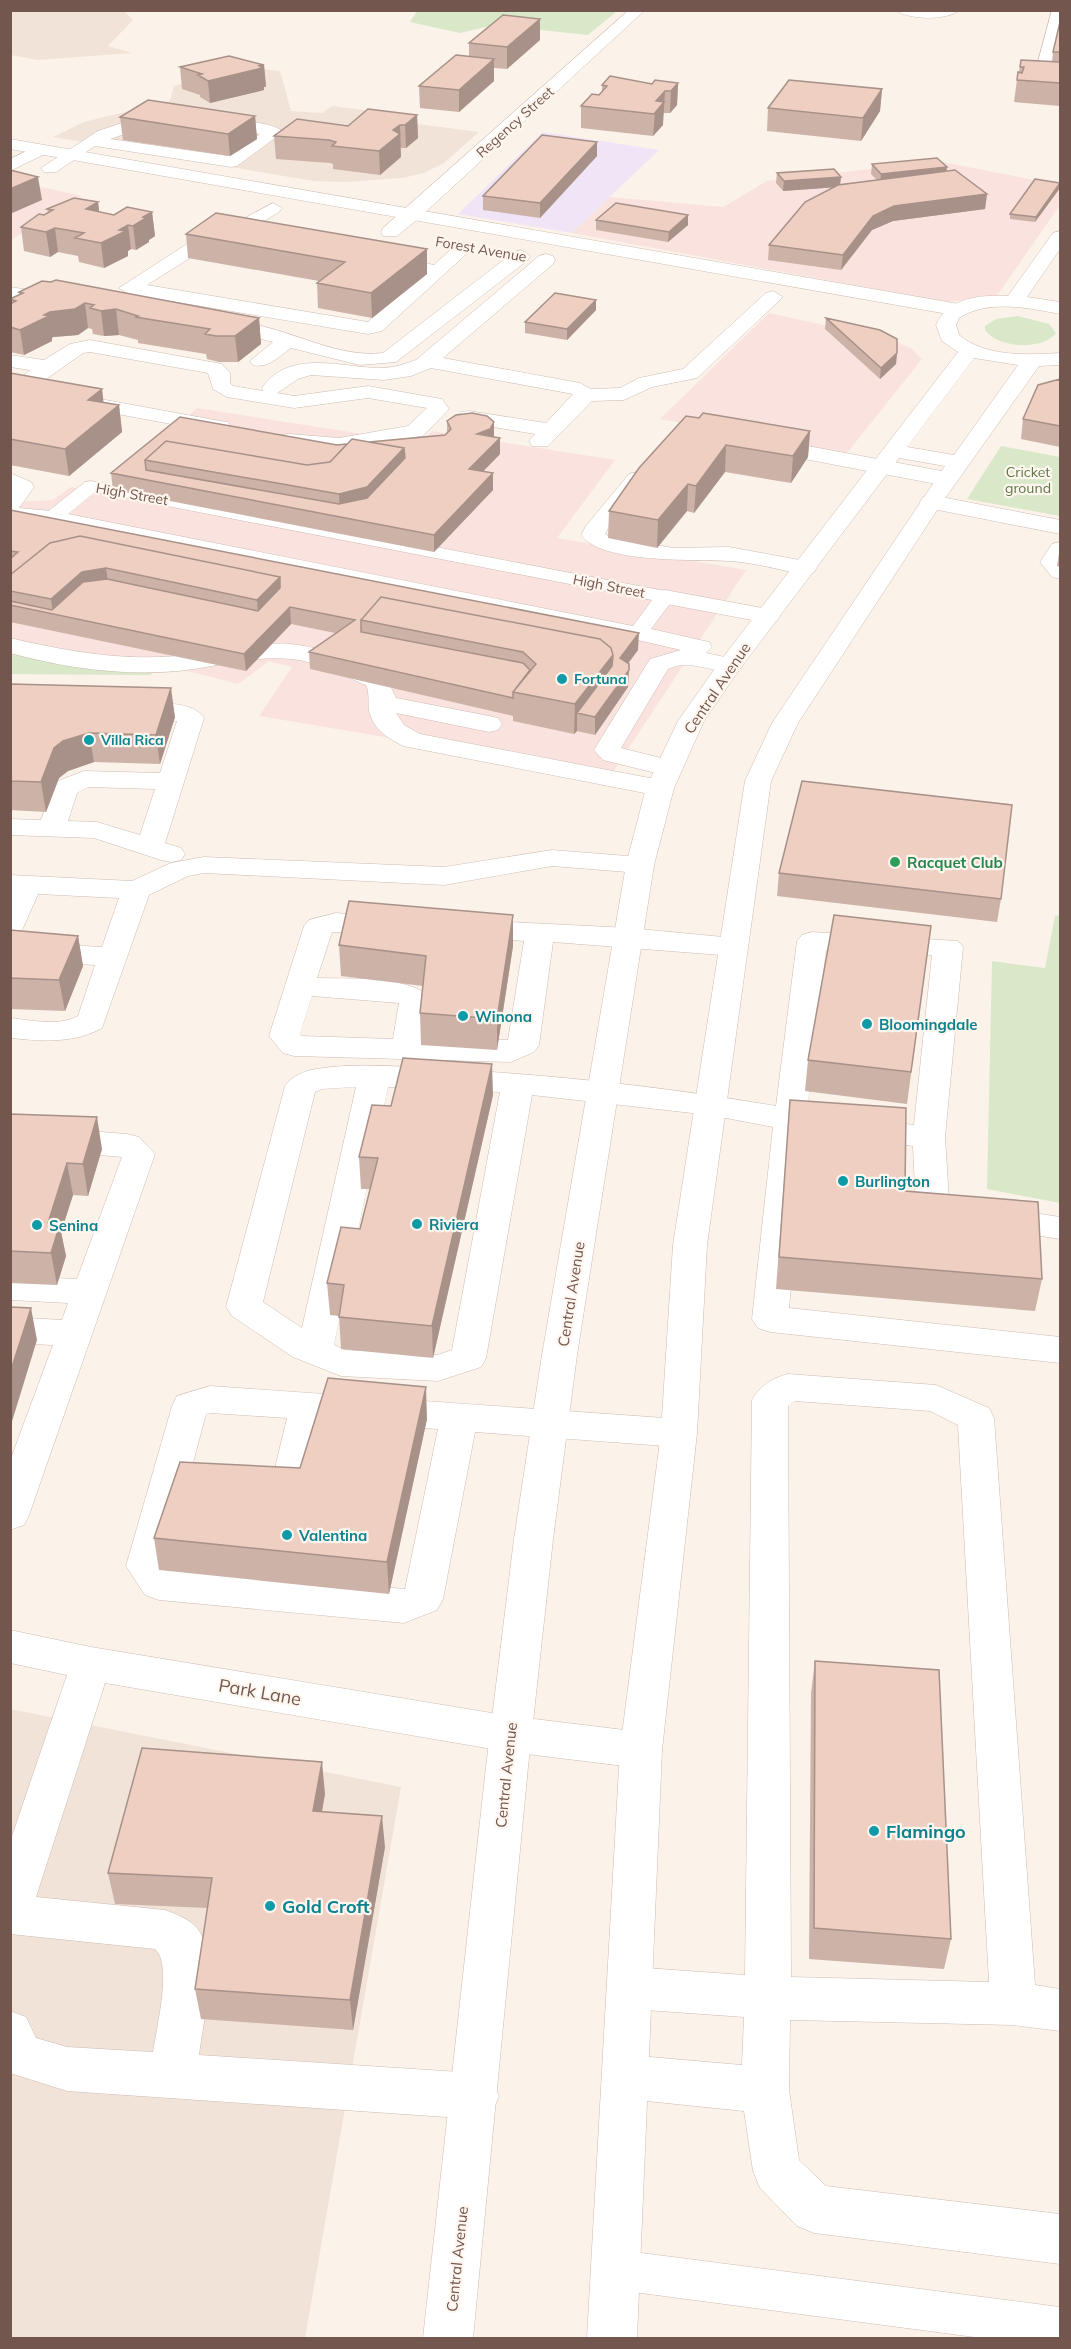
<svg xmlns="http://www.w3.org/2000/svg" width="1071" height="2349" font-family="Mulish,sans-serif">
	<style>
		.residential { fill: #f2e3d8 }
		.commercial { fill: #fae3de }
		.education { fill: #efe5f7 }
		.green { fill: #d9e8c8 }
		.lines { fill: none; stroke-linecap: round; stroke-linejoin: round }
		.pedestrian-casing { stroke: #cebbb2; stroke-width: 1 }
		.minor-casing { stroke: #cebbb2; stroke-width: 1 }
		.tertiary-casing { stroke: #cebbb2; stroke-width: 1 }
		.secondary-casing { stroke: #d1bab0; stroke-width: 1 }
		.pedestrian { fill: #fff; fill-rule: evenodd }
		.minor { fill: #fff; fill-rule: evenodd }
		.tertiary { fill: #fff; fill-rule: evenodd }
		.secondary { fill: #fff; fill-rule: evenodd }
		.wall { fill: #cdb2a7 }
		.shaded-wall { fill: #a79188 }
		.building { fill: #eecfc2; stroke: #a79188; stroke-width: 1.5 }
		.culture-dot { fill: #0f9aa8; stroke: #fef6ef; stroke-width: 2 }
		.leisure-dot { fill: #2e9e5b; stroke: #fef6ef; stroke-width: 2 }
		.labels { text-anchor: middle; dominant-baseline: central; stroke-width: 4.5; stroke-linejoin: round; paint-order: stroke }
		.far-street-label { font-size: 14px; fill: #73574e; stroke: #fef6ef }
		.far-park-label { font-size: 14px; fill: #5c7847; stroke: #fef6ef }
		.far-culture-label { font-size: 14px; font-weight: bold; fill: #0d838f; stroke: #fef6ef; text-anchor: start }
		.street-label { font-size: 15px; fill: #73574e; stroke: #fef6ef }
		.leisure-label { font-size: 15px; font-weight: bold; fill: #27864d; stroke: #fef6ef; text-anchor: start }
		.culture-label { font-size: 15px; font-weight: bold; fill: #0d838f; stroke: #fef6ef; text-anchor: start }
		.near-street-label { font-size: 18px; fill: #73574e; stroke: #fef6ef }
		.near-culture-label { font-size: 18px; font-weight: bold; fill: #0d838f; stroke: #fef6ef; text-anchor: start }
	</style>
	<rect width="100%" height="100%" fill="#fbf2e9"/>
	<!-- residential -->
	<path class="residential" d="M10,11H124L133,20L108,46L132,53L37,60L11,55Z
		M242,67L280,71L291,111L322,113L332,106L386,113L380,119L479,132L444,163L424,173L402,178L345,182L313,181L53,137L84,122L170,101L174,86Z
		M10,1709L401,1787L305,2338H11Z"/>
	<!-- commercial -->
	<path class="commercial" d="M937,161L1060,185V205L996,297L946,302L572,233L610,197L723,207L767,181Z
		M11,185H32L82,196L11,240Z
		M769,313L892,340L912,349L922,359L847,453L660,419Z
		M197,408L421,443L432,431L615,460L557,538L746,570L611,775L259,716L292,667L269,661L238,684L161,664L150,675L11,674L10,502L53,500L71,487L106,494Z"/>
	<!-- education -->
	<path class="education" d="M543,132L659,150L572,233L458,214Z"/>
	<!-- green -->
	<path class="green" d="M417,11H617L588,35L494,25L460,33L410,22Z
		M1018,316L1049,324L1056,333C1042,351 997,348 985,330V326L996,319Z
		M1001,446L1060,457V516L967,499Z
		M11,642L161,664L150,675L11,674Z
		M1060,915V1203L987,1189L992,961L1045,968L1055,916Z"/>
	<g class="lines">
		<defs>
			<path id="pedestrian" d="M91,481L665,591L675,597L645,637L638,639L46,521L44,517L46,513L85,482ZM95,492L652,600L633,626L68,514Z
				M618,2250L1060,2307V2338H982L618,2290L604,2284L598,2270L604,2256Z"/>
			<path id="minor" d="M629,10H645L418,219L397,236H383L381,232L383,228Z
				M896,10H959C948,21 907,20 896,10Z
				M1052,10H1060V37L1051,72H1060V82L1040,79L1035,73Z
				M168,116C187,115 273,119 283,132L237,166L231,167L95,146L56,172H44L41,168L98,131L125,122ZM168,126L211,127L260,134L228,156L110,139L130,132Z
				M39,145L45,146L48,150L45,154L10,171V159Z
				M273,203L282,208L279,212L239,236L220,239L147,285L368,322L423,274L375,264L373,260L375,256L382,254L434,265L458,243H472L474,247L382,331L368,334L129,294L119,288L207,231L228,227Z
				M521,250L530,256L528,260L396,362L360,365L291,348C279,356 268,369 253,365L250,361L273,342L225,330L222,326L225,322C234,319 243,322 252,324C296,332 338,358 383,353L514,252Z
				M546,254L553,256L555,260L553,264L443,358L580,383L591,389L620,388L639,378L683,369L766,293L773,291L783,297L697,378L652,387L624,400L592,401L548,446H532L529,441L535,434L469,423L461,422L458,417L461,412L469,411L546,423L573,394L431,368L411,376L384,380L311,375L298,379L277,393L294,396L368,386L442,399L449,409L423,436L415,437L339,452L289,446L281,445L278,440L281,435L289,434L339,438L408,426L427,408L368,398L294,408L227,397L213,389L208,373L90,352L83,353L35,387L220,421L228,422L231,427L228,432L220,433L25,397L18,395L14,384L30,370L10,367V355L44,360L70,344L90,340L222,364L230,373V383L233,386L263,391L262,388C290,347 345,369 384,368C396,367 405,364 416,360L539,256Z
				M10,287L42,292L47,302L10,325V310L26,301L10,299Z
				M765,438L947,472L955,474L958,479L955,484L947,486L757,450L754,445L757,440Z
				M637,472L645,474L648,479L608,528L605,534L608,536L673,548L729,547L805,561L813,563L817,568L813,573L805,575C780,570 753,562 728,561C694,559 602,564 581,535L586,526L629,474Z
				M10,473L31,482L34,487L19,508L61,512L64,517L61,522L53,524L10,521Z
				M931,495L1060,520V534L923,507L920,502L923,497Z
				M1060,542V579L1052,577L1040,562L1052,544Z
				M665,590L768,609L777,611L780,616L777,621L768,623L656,602L653,597L656,592Z
				M638,626L709,642L712,647L706,653L739,660L743,665L739,670C716,676 690,657 668,669L621,748L677,762L681,768L677,774L668,776L603,760L594,750L650,659L681,650L629,638L626,633L629,628Z
				M10,638C66,651 120,661 177,656C215,652 252,641 290,644C324,647 354,662 385,675L396,698L489,716L498,718L502,724L498,730L489,732L396,713L404,725L420,734L660,780L670,782L674,788L670,794L660,796L403,746C390,739 376,731 371,717C366,706 371,696 366,685C342,675 318,662 292,659C254,655 216,667 178,671C122,676 65,668 10,653Z
				M131,704C152,705 190,698 204,718L165,843L181,848L185,854L181,860L171,862L161,860L94,838L10,835V819L41,820L55,782L84,771L160,773L177,721L122,717L118,712L122,707ZM88,787L155,789L140,835L97,822L68,821L77,793Z
				M552,850L640,857L650,859L654,865L650,871L640,873L552,866L444,885L204,873L188,876L149,895L102,1028C73,1044 42,1041 10,1038V1018C32,1020 58,1027 78,1016L95,965L10,960V942L102,947L119,898L38,894L20,935L10,938V875L132,881L171,863L204,857L444,867Z
				M336,913L398,918L403,924L398,930L388,933L332,932L317,978C345,979 414,975 430,999L424,1040H508L524,941L459,935L454,929L459,923L469,920L629,928L734,938L744,941L749,947L744,953L734,956L553,942L539,1045L534,1052L511,1062L294,1056L283,1053L269,1036L304,926L309,920ZM312,996L399,1003L393,1039L302,1036L300,1034Z
				M812,932L958,941L963,947L945,1137L949,1200L1060,1217V1239L921,1217L916,1209L913,1146L805,1132L789,1308L1060,1337V1363L770,1332L758,1328L752,1319L773,1127L710,1115L532,1095L486,1358L481,1367L438,1381L341,1376L293,1357L232,1316L226,1307L285,1086C292,1076 304,1071 316,1069C357,1062 402,1067 444,1069C555,1075 666,1087 776,1106L797,941L802,935ZM826,950L932,955L914,1125L807,1111ZM356,1087L302,1328L263,1302L315,1092L322,1089ZM388,1087L500,1092L452,1350L437,1355L345,1350L334,1345Z
				M10,1125L127,1134L139,1137L155,1154L29,1515L24,1525L10,1530V1461L53,1345L10,1343V1317L62,1320L68,1303L10,1300V1276L77,1279L122,1157L10,1147Z
				M788,1374L936,1385L989,1408L994,1418L1035,1985L1060,1989V2031L1013,2025L790,2020L789,2090L799,2160L826,2186L1060,2214V2264L814,2233L797,2226L760,2188L753,2171L744,2111L627,2099L610,2093L604,2077L610,2061L627,2055L742,2065L744,2017L631,2009L615,2003L608,1988L615,1973L631,1967L745,1975L752,1400C760,1386 772,1378 788,1374ZM795,1401L930,1411L958,1425L989,1982L791,1977L788,1406Z
				M210,1386L679,1419L692,1423L697,1433L692,1443L679,1447L475,1432L443,1599L437,1610L404,1623L159,1600L145,1595L126,1566L172,1406L177,1396ZM211,1413L287,1418L275,1468L269,1472H258L245,1476L239,1486L245,1496C308,1517 312,1468 323,1421L438,1429L405,1589L170,1569L166,1564L206,1414Z
				M10,1630L91,1647L510,1716L641,1732L656,1737L662,1750L656,1763L641,1768L510,1752L105,1683L36,1897L165,1910C176,1914 189,1919 197,1928C220,1957 203,2021 199,2055L475,2073L492,2080L499,2096L492,2112L475,2119L67,2091L10,2073V2011L26,2017L36,2038L67,2047L153,2052C156,2030 173,1964 155,1949L10,1934V1842L67,1675L10,1663Z"/>
			<path id="tertiary" d="M10,139L959,304L969,310L959,316L10,149Z"/>
			<path id="secondary" d="M1060,231V249L1027,297L1060,302V314C1029,308 988,299 959,318L956,325L959,335C985,357 1027,355 1060,353V365L1039,366L941,504L798,723L771,781L707,1245L697,1433L662,1750L637,2338H587L620,1750L661,1433L673,1245L745,781L772,723L945,466L899,458L739,670L704,721L674,788L654,865L577,1355L553,1539L528,1767L473,2338H423L486,1767L514,1539L542,1355L626,865L646,788L678,721L721,660L958,352L942,341L936,325C949,297 980,295 1008,296L1053,233ZM974,358L1018,365L954,455L907,447Z"/>
		</defs>
		<!-- pedestrian casing -->
		<use href="#pedestrian" class="pedestrian-casing"/>
		<!-- minor casing -->
		<use href="#minor" class="minor-casing"/>
		<!-- tertiary casing -->
		<use href="#tertiary" class="tertiary-casing"/>
		<!-- secondary casing -->
		<use href="#secondary" class="secondary-casing"/>
		<!-- pedestrian -->
		<use href="#pedestrian" class="pedestrian"/>
		<!-- minor -->
		<use href="#minor" class="minor"/>
		<!-- tertiary -->
		<use href="#tertiary" class="tertiary"/>
		<!-- secondary -->
		<use href="#secondary" class="secondary"/>
	</g>
	<!-- wall -->
	<path class="wall" d="M540,19V40L507,69L494,68V81L459,112L420,108L419,86L469,56V43Z
		M1060,22V106L1014,102L1017,80L1020,67L1052,62L1053,52Z
		M264,65L266,87H264V90L210,103L200,97V95L182,89L180,67Z
		M678,83L677,105L670,113H664L663,114V125L653,136L581,128V106L599,95L602,92V85Z
		M882,89L880,111L861,141L767,131L768,108Z
		M417,115L418,138L406,148H400L401,157L380,175L333,169V164L330,163L276,159L274,136Z
		M255,116L257,139L230,156L123,140L120,117Z
		M597,142V156L540,218L483,210V196Z
		M872,164L946,171L987,194L985,209L893,221L872,230L841,270L768,260L769,245L833,187L783,191L776,183L777,173L841,184L877,180L871,174Z
		M1060,188L1035,222L1010,219V214Z
		M98,202L99,212L114,215L152,212L155,236L149,240V242L136,250L131,249L128,251V256L104,268L79,262L78,256L58,252L50,257L24,251L21,227L48,213L47,209Z
		M596,220L688,225L668,242L596,230Z
		M186,234L427,249V274L372,318L318,308L317,283L319,281L188,258Z
		M19,292L259,318L261,344L238,362H219L207,359L206,354L138,343V340L119,335L104,336L93,334L92,329L88,328L78,335L53,337L52,338V341L24,355L10,352V299L19,295Z
		M596,300V310L567,340L525,333V322Z
		M826,318L897,353L896,364L880,379L825,329Z
		M10,373L102,389L103,403L119,405L122,432L69,476L10,465Z
		M1060,379V447L1021,439L1023,419Z
		M686,416L810,431L808,457L791,483L725,472L694,513L687,511L657,548L608,538L609,511Z
		M180,417L337,445L445,435L447,433V421L494,422V437L500,454L483,471L493,473V490L434,552L113,490L111,473Z
		M10,510L638,650L628,664V687L595,735L577,731L574,734L513,721V716L310,669L309,652L335,633L291,624L246,671L10,622Z
		M1060,547V567L1057,566Z
		M10,684L175,717L160,764L94,762L68,771L59,778L46,812L10,810Z
		M779,873L1001,899L997,922L777,896Z
		M931,926L907,1104L805,1091L808,1060Z
		M10,930L78,936L83,966L65,1011L10,1009Z
		M339,945L513,946L497,1050L421,1045L420,1013L423,986L341,976Z
		M493,1095L433,1358L341,1349L339,1316L330,1315L327,1283L360,1229L370,1189H361L359,1157L391,1106Z
		M790,1100L905,1191L1042,1279L1035,1311L776,1289Z
		M10,1114L102,1149L88,1196L73,1195L61,1232L66,1256L57,1285L10,1283Z
		M427,1419L389,1594L159,1570L154,1538L300,1468Z
		M815,1661L951,1939L944,1969L809,1959L811,1693Z
		M325,1794L322,1812L385,1847L353,2030L201,2019L195,1989L208,1908L115,1904L108,1873Z"/>
	<!-- shaded-wall -->
	<path class="shaded-wall" d="M540,19V40L507,69V47Z
		M494,59V81L459,112V90Z
		M264,65L266,87H264V90L210,103L208,81Z
		M678,83L677,105L670,113L671,91Z
		M882,89L880,111L861,141L863,118Z
		M665,91L663,125L653,136L656,101Z
		M417,115L418,138L406,148L405,125Z
		M255,116L257,139L230,156L228,134Z
		M400,125L401,157L380,175L379,151L393,130Z
		M597,142V156L540,218V203Z
		M947,167L946,177L880,184L881,174Z
		M38,177L42,200L10,214V189Z
		M841,177L840,187L783,191L784,181Z
		M1060,183V188L1035,222L1036,217Z
		M987,194L985,209L893,221L872,230L841,270L843,255L873,216L894,206Z
		M98,202L101,226L86,209Z
		M152,212L155,236L149,240V242L136,250L133,226L143,217Z
		M688,215V225L668,242L669,232Z
		M128,225L131,249L128,251V256L104,268L101,243L119,230Z
		M55,228L58,252L50,257L46,232Z
		M427,249V274L372,318L371,293Z
		M596,300V310L567,340V329Z
		M85,303L88,328L78,335L53,337L52,338V341L24,355L20,330L50,312Z
		M116,309L119,335L104,336L101,311Z
		M259,318L261,344L238,362L235,336Z
		M897,353L896,364L880,379L881,368Z
		M102,389L105,415L88,400Z
		M119,405L122,432L69,476L65,449Z
		M494,422V439L477,434Z
		M810,431L808,457L791,483L793,456Z
		M500,438V454L470,485L469,469Z
		M726,445L725,472L694,513L696,486Z
		M404,448L405,474L340,517L339,494Z
		M493,473V490L434,552V535Z
		M688,484L687,511L657,548L658,520Z
		M106,568L110,596L53,614L51,599L82,572Z
		M280,577L282,605L259,628L257,600Z
		M290,607L291,624L246,671L244,654Z
		M639,633L638,650L619,675L620,658Z
		M613,655L612,684L577,713V731L574,734L575,704Z
		M629,670L628,687L595,735V717Z
		M171,688L175,717L160,764L156,735Z
		M89,733L94,762L68,771L59,778L46,812L41,782L54,748L63,741Z
		M513,915V946L497,1050V1019Z
		M78,936L83,966L65,1011L59,980Z
		M492,1064L493,1095L433,1358L432,1326Z
		M97,1117L102,1149L88,1196L83,1164Z
		M67,1163L73,1195L61,1232L66,1256L57,1285L51,1253L48,1223Z
		M31,1308L37,1340L10,1428V1373Z
		M426,1387L427,1419L389,1594L387,1562Z
		M322,1762L325,1794L316,1842L313,1811Z
		M382,1816L385,1847L353,2030L350,2000Z"/>
	<!-- building -->
	<path class="building" d="M503,15L540,19L507,47L469,43Z
		M1060,22V52H1053Z
		M456,55L494,59L459,90L419,86Z
		M229,56L264,65L259,66L262,68L208,81L198,75L202,74L180,67Z
		M1021,60L1060,62V83L1017,80L1018,72L1022,73L1024,67H1020Z
		M610,76L652,84L655,80L678,83L671,91H665L656,101L664,102L654,114L581,106L592,94L599,95L607,86L602,85Z
		M789,80L882,89L863,118L768,108Z
		M148,100L255,116L228,134L120,117Z
		M368,109L417,115L405,125H400L393,130L400,134L379,151L332,146L336,142L329,140L274,136L297,119L348,126Z
		M542,135L597,142L540,203L483,196Z
		M937,158L947,167L881,174L872,164Z
		M834,169L841,177L784,181L777,173Z
		M10,170L38,177L10,189Z
		M955,170L987,194L894,206L873,216L843,255L769,245L805,202L838,185Z
		M1035,179L1060,183L1036,217L1010,214Z
		M74,198L98,202L86,209L114,215L127,207L152,212L143,217L146,218L133,226L128,225L119,230L126,231L101,243L75,238L84,233L55,228L46,232L21,227L39,214L44,215L53,210L47,209Z
		M616,203L688,215L669,232L596,220Z
		M216,213L427,249L371,293L317,283L345,262L186,234Z
		M56,280L259,318L235,336H216L205,334L210,329L135,317L138,316L116,309L101,311L90,308L94,305L85,303L75,309L50,312L44,315L49,316L20,330L10,327V304L16,301L10,299L23,293L19,292L42,281L51,282Z
		M555,293L596,300L567,329L525,322Z
		M826,318L880,330L897,339V353L881,368Z
		M10,373L102,389L88,400L119,405L65,449L10,439Z
		M1060,379V426L1023,419L1038,385Z
		M472,413L487,416L494,422L490,429L477,434L500,438L469,469L493,473L434,535L111,473L180,417L337,445L347,444L330,462L307,465L166,441L145,460L146,470L339,504L367,498L405,458L404,448L369,442L445,435L451,429L447,421L456,415Z
		M703,413L810,431L793,456L726,445L696,486L688,484L658,520L609,511L639,468L686,416L699,418Z
		M352,439L404,448L367,487L339,494L145,460L166,441L307,465L330,462Z
		M10,510L639,633L620,658L629,664V670L595,717L577,713L612,666L613,655L611,648L600,639L381,597L361,620V632L523,663L530,670L513,692V698L309,652L355,620L290,607L244,654L10,605V601L52,610L83,582L107,579L258,611L280,588V577L80,536L50,543L10,575V559L18,552L10,551Z
		M80,536L280,577L257,600L106,568L82,572L51,599L10,591V575L50,543Z
		M381,597L600,639L611,648L613,655L575,704L513,692L536,664L523,652L361,620Z
		M10,684L171,688L156,735L89,733L63,741L54,748L41,782L10,781Z
		M802,781L1012,805L1001,899L779,873Z
		M349,901L513,915L497,1019L420,1013L426,956L339,945Z
		M834,915L931,926L911,1072L808,1060Z
		M10,930L78,936L59,980L10,978Z
		M403,1058L492,1064L432,1326L339,1317L344,1285L327,1283L341,1227L360,1229L378,1158L359,1157L372,1105L391,1106Z
		M790,1100L906,1108L905,1191L1038,1202L1042,1279L779,1257Z
		M10,1114L97,1117L83,1164L67,1163L48,1223L60,1224L51,1253L10,1251Z
		M10,1307L31,1308L10,1373Z
		M328,1378L426,1387L387,1562L154,1538L180,1462L300,1468Z
		M815,1661L939,1670L951,1939L814,1928Z
		M142,1748L322,1762L313,1811L382,1816L350,2000L195,1989L212,1878L108,1873Z"/>
	<!-- markers -->
	<g class="culture-dot">
		<circle cx="562" cy="679" r="6"/>
		<circle cx="89" cy="740" r="6"/>
		<circle cx="463" cy="1016" r="6"/>
		<circle cx="867" cy="1024" r="6"/>
		<circle cx="843" cy="1181" r="6"/>
		<circle cx="417" cy="1224" r="6"/>
		<circle cx="37" cy="1225" r="6"/>
		<circle cx="287" cy="1535" r="6"/>
		<circle cx="874" cy="1831" r="6"/>
		<circle cx="270" cy="1906" r="6"/>
	</g>
	<circle class="leisure-dot" cx="895" cy="862" r="6"/>
	<g class="labels">
		<!-- far-street labels -->
		<g class="far-street-label">
			<text transform="translate(515 122) rotate(-42)">Regency Street</text>
			<text transform="translate(481 249) rotate(10)">Forest Avenue</text>
			<text transform="translate(132 494) rotate(10)">High Street</text>
			<text transform="translate(609 586) rotate(11)">High Street</text>
		</g>
		<!-- far-park labels -->
		<g class="far-park-label">
			<text x="1028" y="472">Cricket<tspan x="1028" dy="16">ground</tspan></text>
		</g>
		<!-- far-culture labels -->
		<g class="far-culture-label">
			<text x="574" y="679">Fortuna</text>
			<text x="101" y="740">Villa Rica</text>
		</g>
		<!-- street labels -->
		<g class="street-label">
			<text transform="translate(717 688) rotate(-56)">Central Avenue</text>
			<text transform="translate(571 1294) rotate(-81)">Central Avenue</text>
			<text transform="translate(506 1775) rotate(-84)">Central Avenue</text>
			<text transform="translate(457 2259) rotate(-84)">Central Avenue</text>
		</g>
		<!-- leisure labels -->
		<g class="leisure-label">
			<text x="907" y="862">Racquet Club</text>
		</g>
		<!-- culture labels -->
		<g class="culture-label">
			<text x="475" y="1016">Winona</text>
			<text x="879" y="1024">Bloomingdale</text>
			<text x="855" y="1181">Burlington</text>
			<text x="429" y="1224">Riviera</text>
			<text x="49" y="1225">Senina</text>
			<text x="299" y="1535">Valentina</text>
		</g>
		<!-- near-street labels -->
		<g class="near-street-label">
			<text transform="translate(260 1692) rotate(10)">Park Lane</text>
		</g>
		<!-- near-culture labels -->
		<g class="near-culture-label">
			<text x="886" y="1831">Flamingo</text>
			<text x="282" y="1906">Gold Croft</text>
		</g>
	</g>
	<!-- border -->
	<rect width="1071" height="2349" fill="none" stroke="#73574e" stroke-width="24"/>
</svg>
